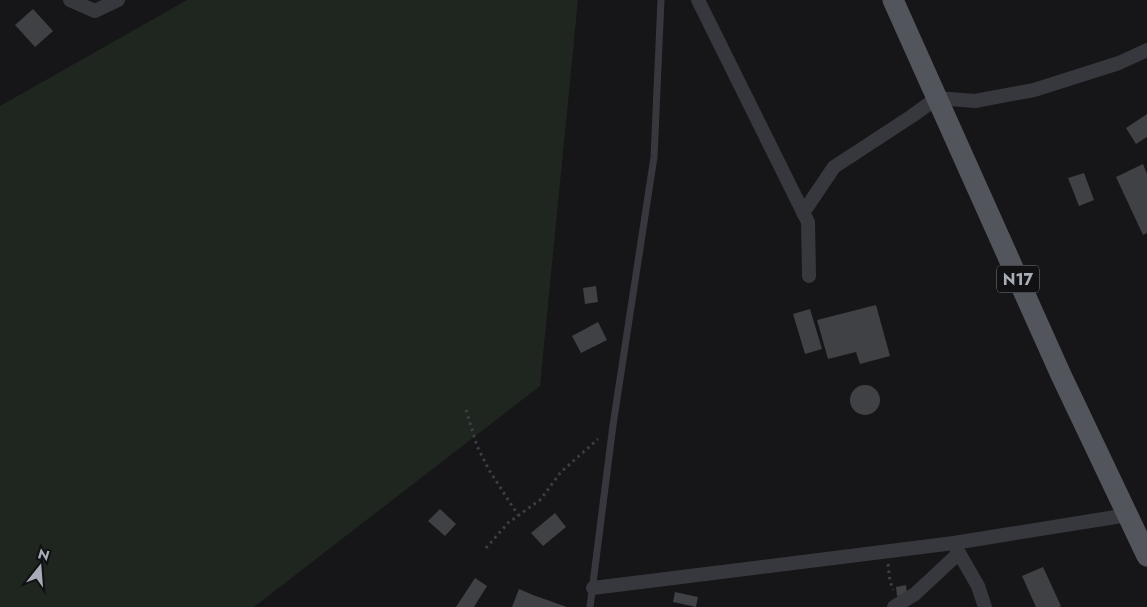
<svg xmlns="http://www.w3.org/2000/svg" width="1147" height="607" font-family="Jost,sans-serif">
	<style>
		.green { fill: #1e261f }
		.building { fill: #404145 }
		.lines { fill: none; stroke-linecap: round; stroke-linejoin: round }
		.path { stroke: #3d3f44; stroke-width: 3; stroke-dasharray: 2.5 4; stroke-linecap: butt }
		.service { stroke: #37383d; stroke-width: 7 }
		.minor { stroke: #37383d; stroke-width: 14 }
		.primary { stroke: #53555c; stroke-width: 21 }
		.labels { text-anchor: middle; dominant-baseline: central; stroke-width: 5; stroke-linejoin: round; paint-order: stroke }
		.shield { fill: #111113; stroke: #7b7e86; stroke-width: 1 }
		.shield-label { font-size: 16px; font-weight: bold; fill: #a8adb8 }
	</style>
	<rect width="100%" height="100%" fill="#161618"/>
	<!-- green -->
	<path class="green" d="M187,0H578L540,386L254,607H0V106Z"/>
	<!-- building -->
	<path class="building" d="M33,9L53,31L35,47L15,25Z
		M1147,114V137L1136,144L1126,128Z
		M1143,164L1147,174V233L1143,235L1116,177Z
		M1084,173L1094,200L1079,206L1068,178Z
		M596,286L598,302L585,304L583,288Z
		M876,305L890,356L860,364L856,352L828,359L817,320Z
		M810,309L822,349L805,354L793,314Z
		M598,322L607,340L581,353L572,336Z
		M850 400a15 15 0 1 1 30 0a15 15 0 1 1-30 0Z
		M440,509L456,524L445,536L428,521Z
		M555,513L566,527L543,546L531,533Z
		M1043,567L1061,606L1059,607H1036L1022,576Z
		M475,578L487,586L474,607H456Z
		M906,585L907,594L897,596L896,587Z
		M519,589L533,595L567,607H512Z
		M675,592L698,597L696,607L673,602Z"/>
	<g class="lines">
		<!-- path -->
		<path class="path" d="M466,410L477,446L489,470L518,515
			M486,548L508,523L540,500L561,472L598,439
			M888,564L890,581L893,590"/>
		<!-- service -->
		<path class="service" d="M590,607L613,425L654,157L661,0"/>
		<!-- minor -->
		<path class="minor" d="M70,0L95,11L118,0
			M698,0L808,222L809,276
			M803,213L834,167L912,116L937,98L975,101L1034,90L1119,63L1147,50
			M955,546L978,586L985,607
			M593,588L954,543L1128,515
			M894,607L915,594L959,553"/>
		<!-- primary -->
		<path class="primary" d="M893,0L1061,375L1147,556"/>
	</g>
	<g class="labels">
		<!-- shield labels -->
		<rect class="shield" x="997" y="265.5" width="42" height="27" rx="4"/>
		<g class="shield-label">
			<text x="1018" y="279">N17</text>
		</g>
	</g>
	<!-- north arrow -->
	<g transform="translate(40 567) rotate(17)" stroke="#111113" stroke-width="4" paint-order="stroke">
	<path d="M0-4L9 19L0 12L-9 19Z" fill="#a8adb8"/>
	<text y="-8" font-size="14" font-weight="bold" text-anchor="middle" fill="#a8adb8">N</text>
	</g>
</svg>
